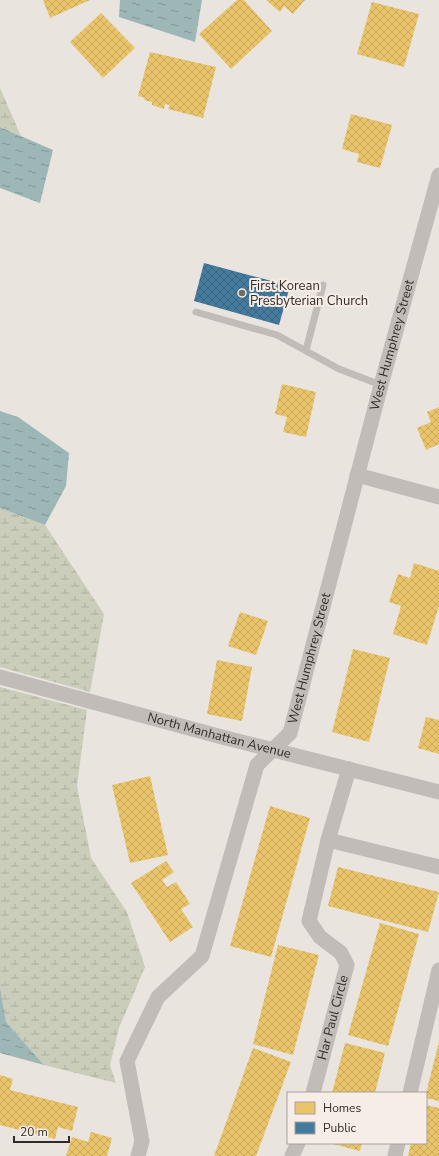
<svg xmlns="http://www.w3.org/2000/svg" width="439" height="1156" font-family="'Nunito Sans',sans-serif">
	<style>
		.wetland { fill: url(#wetland-marsh) }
		.water { fill: url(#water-ripples) }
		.homes { fill: url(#homes-cross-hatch) }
		.public { fill: url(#public-cross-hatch) }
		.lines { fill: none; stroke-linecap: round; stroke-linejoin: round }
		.lane { stroke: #c1bcb8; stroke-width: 7 }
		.street { stroke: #c1bcb8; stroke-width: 15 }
		.poi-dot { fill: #716b67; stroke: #f6eee6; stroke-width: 1.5 }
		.labels { text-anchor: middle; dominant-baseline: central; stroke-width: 4; stroke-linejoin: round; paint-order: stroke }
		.poi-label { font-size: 13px; fill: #312a27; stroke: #f6eee6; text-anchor: start }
		.street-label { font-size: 13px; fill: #312a27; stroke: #f6eee6 }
	</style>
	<defs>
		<pattern id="wetland-marsh" width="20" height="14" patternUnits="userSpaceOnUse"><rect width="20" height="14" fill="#cacdba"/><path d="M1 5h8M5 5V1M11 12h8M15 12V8" fill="none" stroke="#aeb0a0"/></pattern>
		<pattern id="water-ripples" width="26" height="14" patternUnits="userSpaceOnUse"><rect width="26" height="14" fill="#9db7b7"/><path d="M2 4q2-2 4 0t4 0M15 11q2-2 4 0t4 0" fill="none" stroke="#819595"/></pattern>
		<pattern id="homes-cross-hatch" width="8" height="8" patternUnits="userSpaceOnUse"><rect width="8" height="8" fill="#e9c46a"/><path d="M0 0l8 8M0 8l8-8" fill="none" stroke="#c8a95c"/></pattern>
		<pattern id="public-cross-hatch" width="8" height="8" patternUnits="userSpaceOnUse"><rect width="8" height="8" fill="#457b9d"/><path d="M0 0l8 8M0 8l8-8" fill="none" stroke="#3a6580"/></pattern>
	</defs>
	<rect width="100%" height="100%" fill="#e9e4de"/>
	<!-- wetland -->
	<path class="wetland" d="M0,88L20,134L22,136L0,127Z
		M0,508L45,525L104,614L90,692L0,667Z
		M0,687L87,710L77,786L91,858L127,912L145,967L119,1028L110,1065L116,1083L44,1065L6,1022L0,987Z"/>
	<!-- water -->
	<path class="water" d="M120,0H202L195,42L119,17Z
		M0,127L53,150L40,203L0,188Z
		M0,411L18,417L69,453L66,486L45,525L0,508Z
		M0,987L6,1022L44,1065L0,1053Z"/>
	<!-- homes -->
	<path class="homes" d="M43,0H90L50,18Z
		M237,0H244L272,31L231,69L199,34Z
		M266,0H305L293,14L284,6L280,12Z
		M372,2L419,14L404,67L357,54Z
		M101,13L135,48L103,78L70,42Z
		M150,52L216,67L203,118L168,109L170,105L165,104L164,109L152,105V102L144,100L145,98L138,96Z
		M351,114L392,125L380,168L357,162L359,154L342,149Z
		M282,384L316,392L306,437L283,432L287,417L275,414Z
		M439,407V444L426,450L417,428L431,422L427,412Z
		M414,563L439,571V606L427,645L393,634L401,606L389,602L398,574L410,578Z
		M240,612L268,621L256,655L228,646Z
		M353,649L390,658L369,742L332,732Z
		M217,660L252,667L242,721L207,714Z
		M426,717L439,720V754L418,748Z
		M150,776L168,855L130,863L112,785Z
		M270,806L310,818L271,957L230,946Z
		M166,861L174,872L162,880L167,887L176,882L190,904L181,909L193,927L170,942L131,883Z
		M338,867L439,892L428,932L328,906Z
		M380,923L419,934L388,1046L348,1035Z
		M278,945L319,955L293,1055L253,1044Z
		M439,1042V1101L426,1098V1093Z
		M345,1043L385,1053L375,1093H332Z
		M253,1048L291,1062L256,1156H214Z
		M0,1075L13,1079L10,1090L78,1107L72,1131L58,1127L55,1139L0,1125Z
		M426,1105L439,1108V1156H408L411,1143H426Z
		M91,1132L112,1138L107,1156H66L72,1137L88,1142Z
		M329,1143H362L360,1151Z"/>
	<!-- public -->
	<path class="public" d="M204,263L290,286L279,325L194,301Z"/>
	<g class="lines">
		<!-- lane -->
		<path class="lane" d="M196,312L277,335L339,369L381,385
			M306,350L323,285"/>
		<!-- street -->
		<g class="street">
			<path d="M357,475L439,497"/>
			<path id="s1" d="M0,677L222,737L439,792"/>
			<path d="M328,840L439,867"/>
			<path id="s2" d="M313,1093L347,965L341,953L320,937L309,921L328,840L349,769"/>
			<path d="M410,1093L439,970"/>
			<path id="s3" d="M138,1156L142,1141L127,1061L158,997L202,956L257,765L290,733L381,385L439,175"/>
			<path d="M292,1156L298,1143"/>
			<path d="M395,1156L398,1143"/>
		</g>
	</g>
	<!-- markers -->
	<circle class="poi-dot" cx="242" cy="293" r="4"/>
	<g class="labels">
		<!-- poi labels -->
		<g class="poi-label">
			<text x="250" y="286">First Korean<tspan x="250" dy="15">Presbyterian Church</tspan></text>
		</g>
		<!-- street labels -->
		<g class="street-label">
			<text stroke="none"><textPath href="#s3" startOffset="874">West Humphrey Street</textPath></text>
			<text stroke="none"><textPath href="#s3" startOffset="550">West Humphrey Street</textPath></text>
			<text stroke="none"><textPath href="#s1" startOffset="227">North Manhattan Avenue</textPath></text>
			<text stroke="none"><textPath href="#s2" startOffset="78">Har Paul Circle</textPath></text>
		</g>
	</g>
	<!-- legend -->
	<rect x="287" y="1092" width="140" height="52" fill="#f6eee6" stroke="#a7a09a"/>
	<rect x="295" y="1102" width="20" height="12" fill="#e9c46a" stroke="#a7a09a"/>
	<text x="323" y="1112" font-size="12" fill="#312a27">Homes</text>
	<rect x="295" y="1122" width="20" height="12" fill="#457b9d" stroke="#a7a09a"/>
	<text x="323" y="1132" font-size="12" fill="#312a27">Public</text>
	<!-- scale -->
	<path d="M14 1136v6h55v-6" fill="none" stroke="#312a27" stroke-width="2"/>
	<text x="20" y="1136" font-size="12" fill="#312a27" stroke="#f6eee6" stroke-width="3" paint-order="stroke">20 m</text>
</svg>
